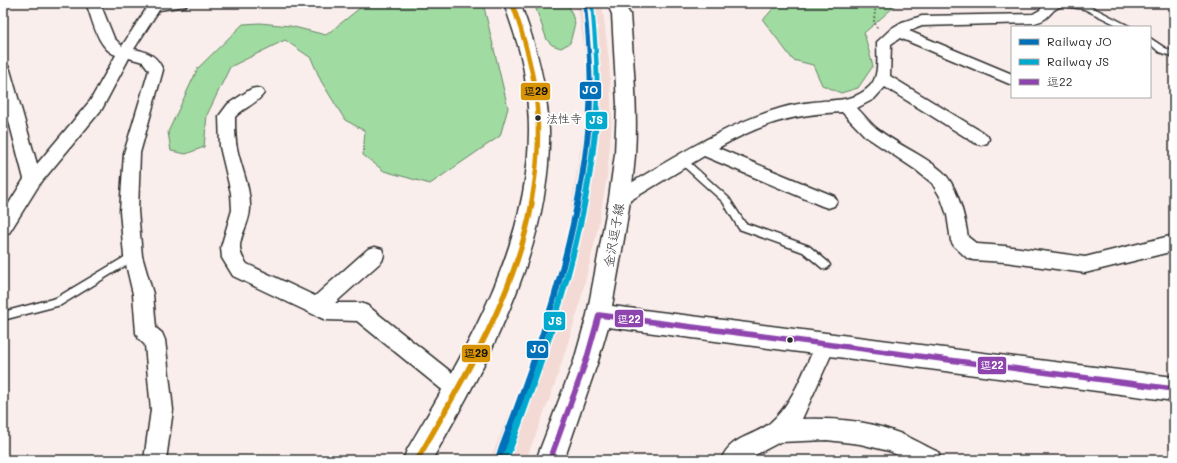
<svg xmlns="http://www.w3.org/2000/svg" width="1177" height="463" font-family="Mali,'Klee One',sans-serif">
	<style>
		.built { fill: #f4dad5 }
		.green { fill: #a0dba1; stroke: #668366 }
		.lines { fill: none; stroke-linecap: round; stroke-linejoin: round }
		.lane-casing { stroke: #2b2b2b; stroke-width: 3 }
		.street-casing { stroke: #2b2b2b; stroke-width: 3 }
		.secondary-casing { stroke: #2b2b2b; stroke-width: 3 }
		.path { stroke: #2b2b2b; stroke-width: 2; stroke-dasharray: 1 2.5; stroke-linecap: butt }
		.lane { fill: #fff; fill-rule: evenodd }
		.street { fill: #fff; fill-rule: evenodd }
		.secondary { fill: #fff; fill-rule: evenodd }
		.bus-1-casing { stroke: #fff; stroke-width: 8 }
		.bus-2-far1-casing { stroke: #fff; stroke-width: 7 }
		.bus-2-casing { stroke: #fff; stroke-width: 8 }
		.bus-1 { stroke: #8e44ad; stroke-width: 5.5 }
		.bus-2-far1 { stroke: #d89406; stroke-width: 4.5 }
		.bus-2 { stroke: #d89406; stroke-width: 5.5 }
		.rail-1-casing { stroke: #fff; stroke-width: 3 }
		.rail-2-casing { stroke: #fff; stroke-width: 3 }
		.rail-1 { fill: #0070b9; fill-rule: evenodd }
		.rail-2 { fill: #00a9ce; fill-rule: evenodd }
		.bus-dot { fill: #2b2b2b; stroke: #fff; stroke-width: 1.5 }
		.labels { text-anchor: middle; dominant-baseline: central; stroke-width: 3.5; stroke-linejoin: round; paint-order: stroke }
		.bus-label { font-size: 12px; fill: #2b2b2b; stroke: #fff; text-anchor: start }
		.street-label { font-size: 13px; fill: #2b2b2b; stroke: #fff }
		.line-badge { stroke: #fff; stroke-width: 1.5 }
		.badge-label { font-size: 11px; text-anchor: middle; font-weight: bold; fill: #fff }
		.pale-badge-label { font-size: 11px; text-anchor: middle; font-weight: bold; fill: #111 }
	</style>
	<rect width="100%" height="100%" fill="#faeeec"/>
	<filter id="ink" filterUnits="userSpaceOnUse"><feTurbulence type="fractalNoise" baseFrequency=".025" numOctaves="2"/><feDisplacementMap in="SourceGraphic" scale="8" xChannelSelector="R" yChannelSelector="G"/><feConvolveMatrix kernelMatrix="1 2 1 2 8 2 1 2 1" color-interpolation-filters="sRGB"/></filter>
	<g filter="url(#ink)">
		<!-- built -->
		<path class="built" d="M577,3H602L609,60L612,120L607,179L596,237L578,311L554,387L526,460H490L524,378L548,304L567,232L585,119L586,60Z"/>
		<!-- green -->
		<path class="green" d="M364,3H483L508,108L500,136L430,184L384,171L363,155L365,131L345,120L321,81L311,58L285,40L230,67L207,115L204,147L186,154L171,151L168,132L198,68L243,24L260,23L290,26L326,35L365,4Z
			M534,3H568L575,23L570,43L561,48L552,45L547,40Z
			M778,3H895V6L864,33L873,66L858,88L841,93L822,85L813,65L793,60L763,20Z"/>
		<g class="lines">
			<defs>
				<path id="lane" d="M1055,3H1073L1088,5L1131,27H1121L1084,9L1058,5Z
					M1150,38L1165,48L1174,52V57L1159,52L1150,44Z
					M684,159L687,160L729,198L745,223L809,246L828,262L830,265L828,268L825,269L822,268L803,252L739,229L723,202L681,164L680,162L681,160Z
					M133,252L136,253L138,256L136,259L61,305L3,320V312L56,298Z"/>
				<path id="street" d="M86,3H100L114,38L122,46L150,3H188L186,6L159,10L134,49C149,52 157,56 163,70L140,153L138,211L142,256L153,294L156,328L162,333L165,340L173,410L166,460H144L151,410L145,345L139,339L136,333L133,294L124,256L120,211L124,153L149,70L143,62L129,58L102,109L39,185L9,233L3,235V213L24,179L3,98V65L8,66L10,70L37,164L90,101L116,55C97,48 93,20 86,3Z
					M1045,3H1065C1062,7 1058,7 1054,10C1047,17 1046,20 1035,23L922,26L909,31L1012,74V85L900,38L891,44L890,76L987,135L989,139L987,143L981,145L975,143L885,87L874,99L857,108C863,114 869,122 876,128C897,145 923,154 943,172C958,187 965,218 968,237L977,244L1005,246L1085,257L1174,235V251L1085,273L1005,262L973,260L967,258L954,246L951,241L947,215L941,198L932,183L916,170L865,136L842,112C792,114 761,124 718,148L834,196L837,201L834,206L828,208L822,206L704,156L626,203L620,205L614,203L611,198L614,193C668,162 720,126 781,108C791,105 803,103 813,102C834,99 853,103 870,86C880,76 877,55 877,42L892,28L902,22L922,16L1033,14L1040,10Z
					M256,88L261,89L264,93C258,103 243,108 235,117C235,127 235,139 237,148C241,168 251,188 250,209C249,231 230,243 247,264L315,296L368,249L375,247L382,249L384,255L382,261L335,303H361L368,306L465,383L468,390L465,397L458,400L451,397L357,321L326,320L319,317L233,276L222,258L221,247L232,210L231,193L220,147L219,116L228,104L251,89Z
					M826,335L833,337L836,344L802,419C832,418 864,420 893,431C909,436 923,445 938,452L941,460H907L889,451L860,444L827,440L780,442L755,455L749,460H721C731,435 755,437 771,422C794,402 806,365 819,337Z"/>
				<path id="secondary" d="M504,3H520C536,44 547,85 549,130C552,247 488,361 432,460H403L407,450C465,352 529,247 529,130C529,113 527,95 525,78C522,53 512,27 504,3Z
					M607,3H623L630,14C633,61 638,108 635,155C631,205 621,256 612,306L1174,377V401L608,327L598,361L564,460H536L574,361L587,315L609,198L615,154L617,105L612,14Z"/>
			</defs>
			<!-- lane casing -->
			<use href="#lane" class="lane-casing"/>
			<!-- street casing -->
			<use href="#street" class="street-casing"/>
			<!-- secondary casing -->
			<use href="#secondary" class="secondary-casing"/>
			<!-- path -->
			<path class="path" d="M876,3L874,21L877,28"/>
			<!-- lane -->
			<use href="#lane" class="lane"/>
			<!-- street -->
			<use href="#street" class="street"/>
			<!-- secondary -->
			<use href="#secondary" class="secondary"/>
			<defs>
				<path id="bus-1" d="M550,460L586,361L599,315L1174,389"/>
				<path id="bus-2-far1" d="M512,3C538,75 545,128 531,204"/>
				<path id="bus-2" d="M417,460C463,380 515,296 532,203"/>
			</defs>
			<!-- bus-1 casing -->
			<use href="#bus-1" class="bus-1-casing"/>
			<!-- bus-2-far1 casing -->
			<use href="#bus-2-far1" class="bus-2-far1-casing"/>
			<!-- bus-2 casing -->
			<use href="#bus-2" class="bus-2-casing"/>
			<!-- bus-1 -->
			<use href="#bus-1" class="bus-1"/>
			<!-- bus-2-far1 -->
			<use href="#bus-2-far1" class="bus-2-far1"/>
			<!-- bus-2 -->
			<use href="#bus-2" class="bus-2"/>
			<defs>
				<path id="rail-1" d="M583,3H587C590,42 595,82 592,121C582,239 543,350 502,460H494C536,350 576,239 586,121C590,82 586,42 583,3Z"/>
				<path id="rail-2" d="M590,3H594C597,42 602,82 599,121C589,239 550,350 509,460H501C543,350 583,239 593,121C597,82 593,42 590,3Z"/>
			</defs>
			<!-- rail-1 casing -->
			<use href="#rail-1" class="rail-1-casing"/>
			<!-- rail-2 casing -->
			<use href="#rail-2" class="rail-2-casing"/>
			<!-- rail-1 -->
			<use href="#rail-1" class="rail-1"/>
			<!-- rail-2 -->
			<use href="#rail-2" class="rail-2"/>
		</g>
	</g>
	<!-- markers -->
	<g class="bus-dot">
		<circle cx="538" cy="118" r="3.5"/>
		<circle cx="790" cy="340" r="3.5"/>
	</g>
	<g class="labels">
		<!-- bus labels -->
		<g class="bus-label">
			<text x="546" y="118">法性寺</text>
		</g>
		<!-- street labels -->
		<g class="street-label">
			<text transform="translate(613 235) rotate(-80)">金沢逗子線</text>
		</g>
	</g>
	<g class="line-badge">
		<rect x="579" y="81" width="23" height="19" rx="4" fill="#0070b9"/>
		<rect x="520" y="82" width="31" height="19" rx="4" fill="#d89406"/>
		<rect x="585" y="111" width="23" height="19" rx="4" fill="#00a9ce"/>
		<rect x="614" y="309" width="30" height="19" rx="4" fill="#8e44ad"/>
		<rect x="543" y="311" width="23" height="20" rx="4" fill="#00a9ce"/>
		<rect x="526" y="340" width="23" height="19" rx="4" fill="#0070b9"/>
		<rect x="461" y="344" width="30" height="19" rx="4" fill="#d89406"/>
		<rect x="977" y="356" width="30" height="19" rx="4" fill="#8e44ad"/>
	</g>
	<g class="badge-label">
		<text x="590" y="94">JO</text>
		<text x="596" y="124">JS</text>
		<text x="629" y="323">逗22</text>
		<text x="555" y="325">JS</text>
		<text x="538" y="353">JO</text>
		<text x="992" y="369">逗22</text>
	</g>
	<g class="pale-badge-label">
		<text x="536" y="95">逗29</text>
		<text x="476" y="357">逗29</text>
	</g>
	<!-- margin -->
	<rect width="1177" height="463" fill="none" stroke="#fff" stroke-width="16"/>
	<rect x="8" y="8" width="1161" height="447" fill="none" stroke="#2b2b2b" stroke-width="1.5" filter="url(#ink)"/>
	<!-- legend -->
	<rect x="1011" y="26" width="140" height="72" fill="#ffffff" stroke="#aaaaaa"/>
	<rect x="1019" y="39" width="20" height="6" fill="#0070b9" stroke="#aaaaaa"/>
	<text x="1047" y="46" font-size="12" fill="#2b2b2b">Railway JO</text>
	<rect x="1019" y="59" width="20" height="6" fill="#00a9ce" stroke="#aaaaaa"/>
	<text x="1047" y="66" font-size="12" fill="#2b2b2b">Railway JS</text>
	<rect x="1019" y="79" width="20" height="6" fill="#8e44ad" stroke="#aaaaaa"/>
	<text x="1047" y="86" font-size="12" fill="#2b2b2b">逗22</text>
</svg>
